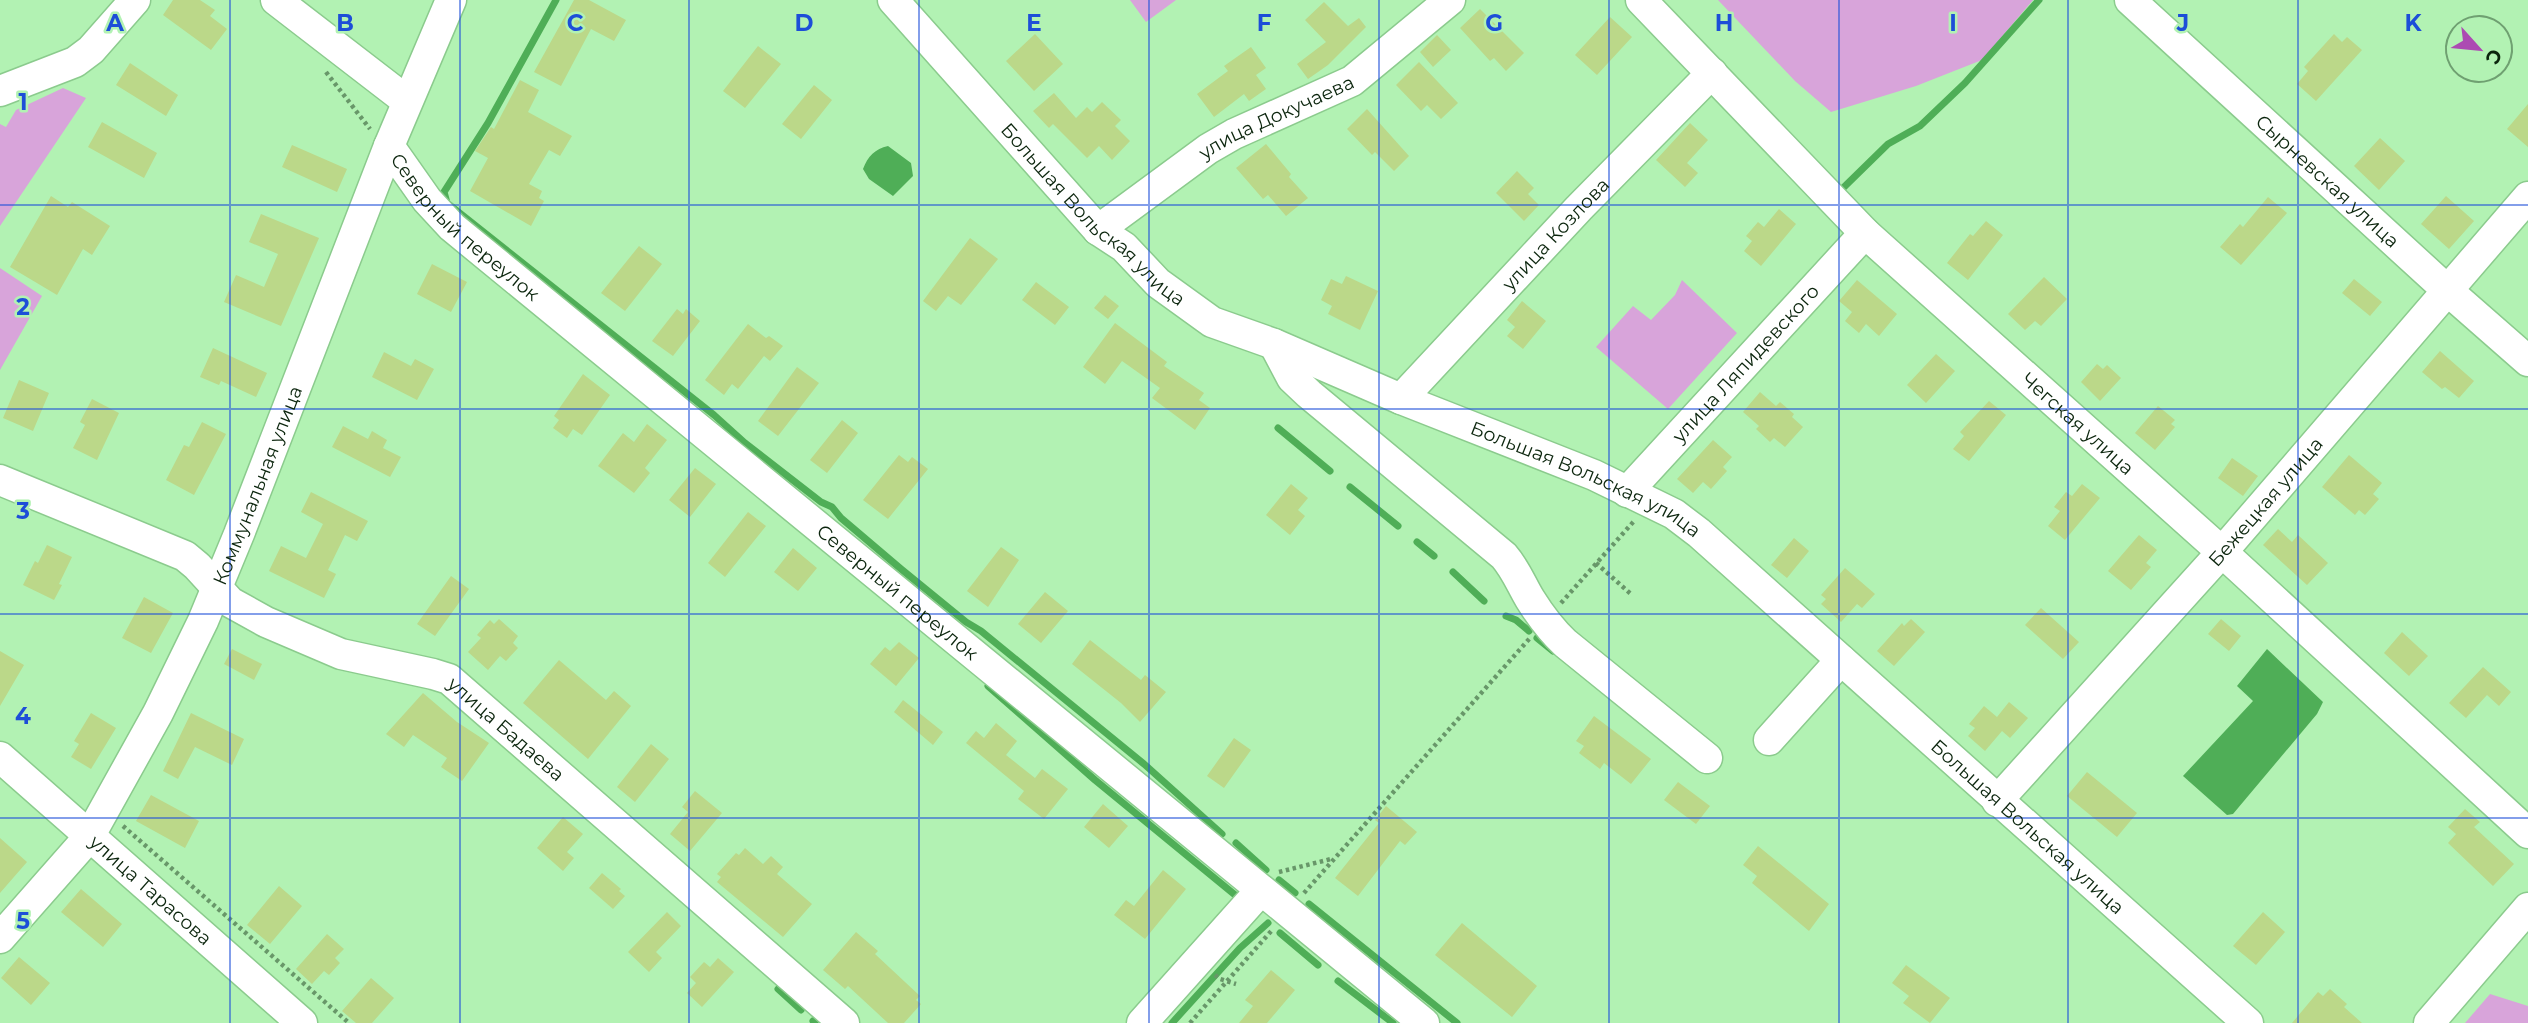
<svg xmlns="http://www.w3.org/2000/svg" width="2528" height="1023" font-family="Montserrat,sans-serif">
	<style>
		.green { fill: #d8a4da }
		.water { fill: #4fae57 }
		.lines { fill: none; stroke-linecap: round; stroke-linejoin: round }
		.stream { stroke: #4fae57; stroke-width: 7 }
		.building { fill: #bbd889 }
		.minor-casing { stroke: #8bcb8d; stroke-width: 33 }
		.path { stroke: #689769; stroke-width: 4.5; stroke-dasharray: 3.5 3.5; stroke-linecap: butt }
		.minor { stroke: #fff; stroke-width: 30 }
		.grid { fill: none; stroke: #1d4ed8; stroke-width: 2; stroke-opacity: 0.55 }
		.labels { text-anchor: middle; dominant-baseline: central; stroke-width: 5; stroke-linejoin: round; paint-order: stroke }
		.street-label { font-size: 19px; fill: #0b250d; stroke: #b2f2b3 }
		.grid-label { font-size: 23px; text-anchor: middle; font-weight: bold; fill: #1d4ed8; stroke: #b2f2b3; stroke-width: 5; stroke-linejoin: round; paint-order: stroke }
	</style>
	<rect width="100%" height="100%" fill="#b2f2b3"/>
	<!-- green -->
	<path class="green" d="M1130,0H1176L1146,22Z
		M1718,0H2033L1982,60L1916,86L1831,112L1795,81Z
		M63,88L86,98L0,226V124L6,127L16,110Z
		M0,268L42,296L0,370Z
		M1682,280L1737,333L1668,409L1596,347L1633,306L1651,320L1675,295Z
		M2490,994L2528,1006V1023H2465Z"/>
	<!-- water -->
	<path class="water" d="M888,146L911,163L913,176L893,196L869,179L863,169C868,156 875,149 888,146Z
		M2267,649L2323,702L2317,714L2233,814L2227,815L2183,776L2253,701L2237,686Z"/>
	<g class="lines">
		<!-- stream -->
		<path class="stream" d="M556,0L488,123L444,192L447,203L714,415L745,443L821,502L832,507L841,518L901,569L966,622L981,631L1144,764L1222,834
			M1842,189L1888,144L1920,126L1965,83L2039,0
			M1278,428L1330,471
			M1350,487L1398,526
			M1417,542L1434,556
			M1453,572L1484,601
			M1506,616L1516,620L1529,631
			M1537,638L1553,651
			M988,686L1095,780L1240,899
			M1236,843L1266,870
			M1279,880L1295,893
			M1309,904L1457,1023
			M1280,933L1318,965
			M1338,981L1393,1023
			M778,989L801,1010
			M813,1021L815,1023
			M1172,1023L1240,948L1268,923"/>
	</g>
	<!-- building -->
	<path class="building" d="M173,0H200L215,10L210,16L227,29L211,50L163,15Z
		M574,0H589L626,20L614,41L591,29L561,86L534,72Z
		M1324,2L1348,26L1359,18L1366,27L1328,65L1308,79L1297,64L1326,42L1305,20Z
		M1480,9L1524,53L1506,71L1494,58L1490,61L1460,28Z
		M1610,17L1632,37L1597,75L1575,55Z
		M1035,34L1063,64L1034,91L1006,61Z
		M2334,34L2342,42L2347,37L2362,50L2316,101L2297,84L2308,71L2304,67Z
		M1437,35L1451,50L1433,67L1420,52Z
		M758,46L781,64L745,108L723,91Z
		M1251,47L1266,68L1256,75L1266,89L1249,101L1244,94L1214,117L1197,94L1228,71L1224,66Z
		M1419,62L1458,103L1441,119L1427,105L1421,111L1396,85Z
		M130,63L178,95L166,116L116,85Z
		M520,80L539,90L528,112L572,136L560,156L549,150L529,184L542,191L539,198L544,201L531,226L470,191L488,158L475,151L491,127L494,129Z
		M814,85L832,100L801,139L782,124Z
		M1054,93L1076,118L1087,107L1092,112L1102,102L1121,120L1115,126L1130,141L1112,160L1099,146L1087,158L1053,124L1049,128L1033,111Z
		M2528,104V147L2507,129Z
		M1367,109L1409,156L1394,171L1375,152L1372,155L1347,129Z
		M102,122L157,153L144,178L88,147Z
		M1690,123L1708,140L1687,163L1698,173L1685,187L1656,160Z
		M2380,138L2405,161L2379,190L2354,166Z
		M1266,144L1291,174L1289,177L1308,198L1286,216L1268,195L1263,199L1236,168Z
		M292,145L347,169L337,192L282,167Z
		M1517,171L1534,188L1528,194L1539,205L1524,221L1496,193Z
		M51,196L68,207L72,202L110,226L92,255L83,249L57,295L10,267Z
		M2446,196L2474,221L2449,249L2421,224Z
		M2268,197L2287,213L2241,265L2220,247L2240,224L2243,227Z
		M1779,209L1796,224L1761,266L1744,251L1752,241L1746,236L1758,222L1764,227Z
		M261,214L319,238L281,326L224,302L236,275L264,287L278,254L249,242Z
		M1986,221L2003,235L1968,280L1947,263L1970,234L1973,236Z
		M970,238L998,259L961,305L948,296L936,311L923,301Z
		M639,246L662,264L625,311L601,293Z
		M432,264L467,282L451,312L417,294Z
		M1346,276L1378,291L1360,330L1328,314L1332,306L1321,300L1331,279L1342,284Z
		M2044,277L2067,299L2041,326L2035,321L2025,330L2008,314Z
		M2354,279L2382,302L2370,316L2342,293Z
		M1857,280L1897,314L1879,336L1866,324L1859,333L1845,321L1852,312L1839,301Z
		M1036,282L1069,307L1055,325L1022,300Z
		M1105,295L1119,306L1108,319L1094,308Z
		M1522,301L1546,321L1523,349L1507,336L1515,327L1507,320Z
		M677,309L683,314L686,309L700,321L673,356L652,341Z
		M1115,323L1167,362L1164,366L1204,393L1199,400L1210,408L1195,430L1152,398L1160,388L1122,361L1105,384L1083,367Z
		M748,324L766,338L769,336L783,346L770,361L764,356L738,389L732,384L724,395L705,380Z
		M213,348L267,373L256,397L221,381L219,385L200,377Z
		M2440,351L2474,381L2459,398L2445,387L2442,389L2422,372Z
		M384,352L411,366L415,359L434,369L417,400L372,377Z
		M1936,354L1955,371L1926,403L1907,385Z
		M2097,364L2103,369L2107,365L2121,378L2100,401L2081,382Z
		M797,367L819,383L778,436L758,421Z
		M583,374L610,395L582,435L573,429L567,438L553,428L559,420L554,416Z
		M19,380L49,393L33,431L3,418Z
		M1760,392L1776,406L1780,402L1794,414L1792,417L1803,427L1785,447L1774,438L1770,442L1756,429L1759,426L1743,412Z
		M92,399L119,413L97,460L73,448L85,425L80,422Z
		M1989,401L2006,415L1969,461L1953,449L1964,436L1960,432Z
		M2158,406L2175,420L2171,424L2175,427L2155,450L2135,433Z
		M842,420L858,433L827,473L810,460Z
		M202,422L226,434L194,495L166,480L184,445L189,447Z
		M647,424L667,440L645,468L650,473L634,493L598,466L623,433L634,442Z
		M343,426L368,439L372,431L387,440L383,448L401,457L390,477L332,447Z
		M1713,440L1732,457L1723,467L1727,471L1711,489L1703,482L1693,493L1677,479Z
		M899,455L908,462L912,457L928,469L888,519L863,500Z
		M2349,455L2382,483L2373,494L2379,499L2365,515L2359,510L2355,515L2322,487Z
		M2232,458L2258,476L2243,496L2218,478Z
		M695,468L716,484L690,517L669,500Z
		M1291,484L1308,498L1298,510L1305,516L1290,535L1266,515Z
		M2082,484L2100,498L2065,540L2048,526L2060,511L2054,507L2066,492L2072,496Z
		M311,492L368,521L357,541L345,535L328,570L336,574L324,598L269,571L281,546L306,558L323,524L301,512Z
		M748,512L766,526L725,577L708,563Z
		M2278,529L2292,542L2298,535L2328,563L2307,585L2263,545Z
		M2139,535L2157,550L2146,563L2151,567L2131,590L2108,571Z
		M1794,538L1809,551L1787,578L1771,565Z
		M47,545L72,557L59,584L62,585L54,600L23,585L35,561L38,563Z
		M1001,547L1019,560L988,607L967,591Z
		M793,548L817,568L798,591L774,572Z
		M1845,568L1875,594L1862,608L1857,604L1841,622L1821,604L1826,599L1821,595Z
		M451,576L469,589L435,636L417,624Z
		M1045,592L1068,611L1041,643L1018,624Z
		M144,597L173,613L151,653L122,638Z
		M2041,608L2079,642L2063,659L2025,625Z
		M499,619L518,636L513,643L518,648L506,661L500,656L488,670L468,652L481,638L477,635L490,620L494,624Z
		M1911,619L1925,632L1894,666L1877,651L1902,623L1904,626Z
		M2221,619L2241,636L2229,651L2208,634Z
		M2402,632L2428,656L2409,676L2384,653Z
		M1090,640L1141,680L1145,675L1166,692L1140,722L1121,703L1072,664Z
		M899,642L919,658L896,686L870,664L885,647L890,651Z
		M232,649L262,664L254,680L224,664Z
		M0,651L24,665L0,706Z
		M559,660L606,700L614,691L631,706L588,759L523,703Z
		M2483,667L2511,692L2499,706L2487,695L2466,718L2449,703Z
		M423,693L457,722L489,743L462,781L441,767L447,758L413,735L404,747L386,734Z
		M903,700L943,732L933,745L894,712Z
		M2009,702L2028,718L2010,738L2002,731L1985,751L1968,736L1975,728L1969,724L1984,706L1997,717Z
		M91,713L116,728L91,769L71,757L79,744L74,741Z
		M191,713L244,739L232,765L195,747L178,779L163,771Z
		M1594,716L1651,759L1631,784L1604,763L1600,769L1579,753L1584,746L1576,741Z
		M996,723L1017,741L1006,755L1035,778L1042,769L1068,789L1044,819L1018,799L1024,791L966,743L976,731L984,738Z
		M1234,738L1251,750L1224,788L1207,776Z
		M651,744L669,759L635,802L617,787Z
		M2087,772L2137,813L2117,837L2067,796Z
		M1678,782L1710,806L1696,824L1664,800Z
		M695,791L722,813L690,851L670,834L688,812L682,807Z
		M151,795L199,821L185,848L136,821Z
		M1103,804L1128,826L1109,848L1084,827Z
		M1386,806L1417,832L1405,845L1400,841L1358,896L1335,878L1379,823L1375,820Z
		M2465,809L2480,822L2474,827L2514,864L2493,886L2448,843L2456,834L2448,827Z
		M563,817L583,834L567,852L574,858L563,871L537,848Z
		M0,838L27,862L0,893Z
		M1758,846L1829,904L1809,931L1752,883L1757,876L1743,865Z
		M745,848L763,864L771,856L783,867L777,874L812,904L783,937L717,882L721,877L717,874L736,853L739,855Z
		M1163,870L1186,889L1145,939L1114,915L1126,900L1134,906Z
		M602,873L621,889L619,891L625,896L613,909L589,888Z
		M279,886L302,906L270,944L247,925Z
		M81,889L122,924L103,947L61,912Z
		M667,912L681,926L656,952L662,958L649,972L628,952Z
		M2263,912L2285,932L2256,965L2233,946Z
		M1462,923L1537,986L1512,1017L1435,955Z
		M856,932L878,951L875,954L920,996L916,1000L921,1004L904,1023H888L848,986L845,989L823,970Z
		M327,934L344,949L335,958L340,963L329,975L324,971L312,984L296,969Z
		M19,957L50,983L31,1005L1,978Z
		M718,958L734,972L702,1007L687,993L696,983L690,977L704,962L710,967Z
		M1906,965L1950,998L1930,1023L1903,1003L1909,996L1892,983Z
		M1271,970L1295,990L1267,1023H1239L1253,1006L1245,1000Z
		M371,978L394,998L372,1023H356L342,1011Z
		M2330,989L2347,1004L2344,1007L2362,1023H2292L2318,992L2323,996Z"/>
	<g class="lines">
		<defs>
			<g id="minor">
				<path d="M276,0L407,101"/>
				<path id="s1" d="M893,0L1098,230L1124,247L1158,283L1212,322L1274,344L1401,399L1594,475L1674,514L1699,533L2248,1023"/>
				<path id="s2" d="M1641,0L1865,233L2222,552L2528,833"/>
				<path id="s3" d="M2130,0L2447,290L2528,361"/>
				<path d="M0,91L75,62L91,50L135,0"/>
				<path id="s4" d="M389,146L427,200L452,227L1424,1023"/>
				<path id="s5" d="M1098,230L1208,149L1234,134L1352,81L1450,0"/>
				<path d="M1274,344L1292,378L1309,394L1504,556C1516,570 1521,584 1530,599C1540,615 1551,630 1565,643L1707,758"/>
				<path id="s6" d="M1401,399L1579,208L1712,73"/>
				<path id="s7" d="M0,480L185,556L197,566L230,602L266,622L341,654L433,674L449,679L844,1023"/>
				<path id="s8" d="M1627,492L1865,233"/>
				<path d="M1769,740L1841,660"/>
				<path id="s9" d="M0,757L302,1023"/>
				<path id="s10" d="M1997,801L2222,552L2528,197"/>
				<path id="s11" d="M0,938L89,837L158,713L203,621L239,534L389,146L451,0"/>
				<path d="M1142,1023L1261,890"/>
				<path d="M2429,1023L2528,908"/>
			</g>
		</defs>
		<!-- minor casing -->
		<use href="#minor" class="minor-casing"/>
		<!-- path -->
		<path class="path" d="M326,72L370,129
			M1596,563L1632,595
			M1561,603L1635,520
			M123,826L349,1023
			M1279,872L1331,859
			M1304,893L1530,638
			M1215,975L1220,979L1236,984
			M1190,1023L1273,929"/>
		<!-- minor -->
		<use href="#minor" class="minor"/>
	</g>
	<!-- grid -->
	<path class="grid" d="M230,0V1023M460,0V1023M689,0V1023M919,0V1023M1149,0V1023M1379,0V1023M1609,0V1023M1839,0V1023M2068,0V1023M2298,0V1023M0,205H2528M0,409H2528M0,614H2528M0,818H2528"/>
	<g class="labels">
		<!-- street labels -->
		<g class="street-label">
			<text stroke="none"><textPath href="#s5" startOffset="212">улица Докучаева</textPath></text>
			<text stroke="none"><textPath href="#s3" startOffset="268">Сырневская улица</textPath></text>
			<text stroke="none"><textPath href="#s1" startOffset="294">Большая Вольская улица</textPath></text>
			<text stroke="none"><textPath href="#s4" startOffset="112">Северный переулок</textPath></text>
			<text stroke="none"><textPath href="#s6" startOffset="226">улица Козлова</textPath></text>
			<text stroke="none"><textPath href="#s8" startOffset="175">улица Ляпидевского</textPath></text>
			<text stroke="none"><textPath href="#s2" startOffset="609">Чегская улица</textPath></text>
			<text stroke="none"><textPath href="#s1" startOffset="861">Большая Вольская улица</textPath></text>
			<text stroke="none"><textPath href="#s11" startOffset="525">Коммунальная улица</textPath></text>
			<text stroke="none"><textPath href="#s10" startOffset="402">Бежецкая улица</textPath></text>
			<text stroke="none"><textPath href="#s4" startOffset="679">Северный переулок</textPath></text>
			<text stroke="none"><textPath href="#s7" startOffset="574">улица Бадаева</textPath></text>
			<text stroke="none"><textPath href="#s1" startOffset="1428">Большая Вольская улица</textPath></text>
			<text stroke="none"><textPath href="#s9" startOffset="201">улица Тарасова</textPath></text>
		</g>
	</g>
	<g class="grid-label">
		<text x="115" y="31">A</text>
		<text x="345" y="31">B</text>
		<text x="575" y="31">C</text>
		<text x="804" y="31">D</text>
		<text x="1034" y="31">E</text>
		<text x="1264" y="31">F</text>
		<text x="1494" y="31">G</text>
		<text x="1724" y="31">H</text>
		<text x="1953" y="31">I</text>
		<text x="2183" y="31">J</text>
		<text x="2413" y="31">K</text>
		<text x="23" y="110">1</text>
		<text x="23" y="315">2</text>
		<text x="23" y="519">3</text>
		<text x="23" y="724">4</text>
		<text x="23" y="929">5</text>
	</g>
	<!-- north arrow -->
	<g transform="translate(2479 49) rotate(117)"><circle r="33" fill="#b2f2b3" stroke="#6fa071" stroke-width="2"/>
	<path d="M0-5L12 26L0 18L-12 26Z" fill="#ac4bb2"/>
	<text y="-10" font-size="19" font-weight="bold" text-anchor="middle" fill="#0b250d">С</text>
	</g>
</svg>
